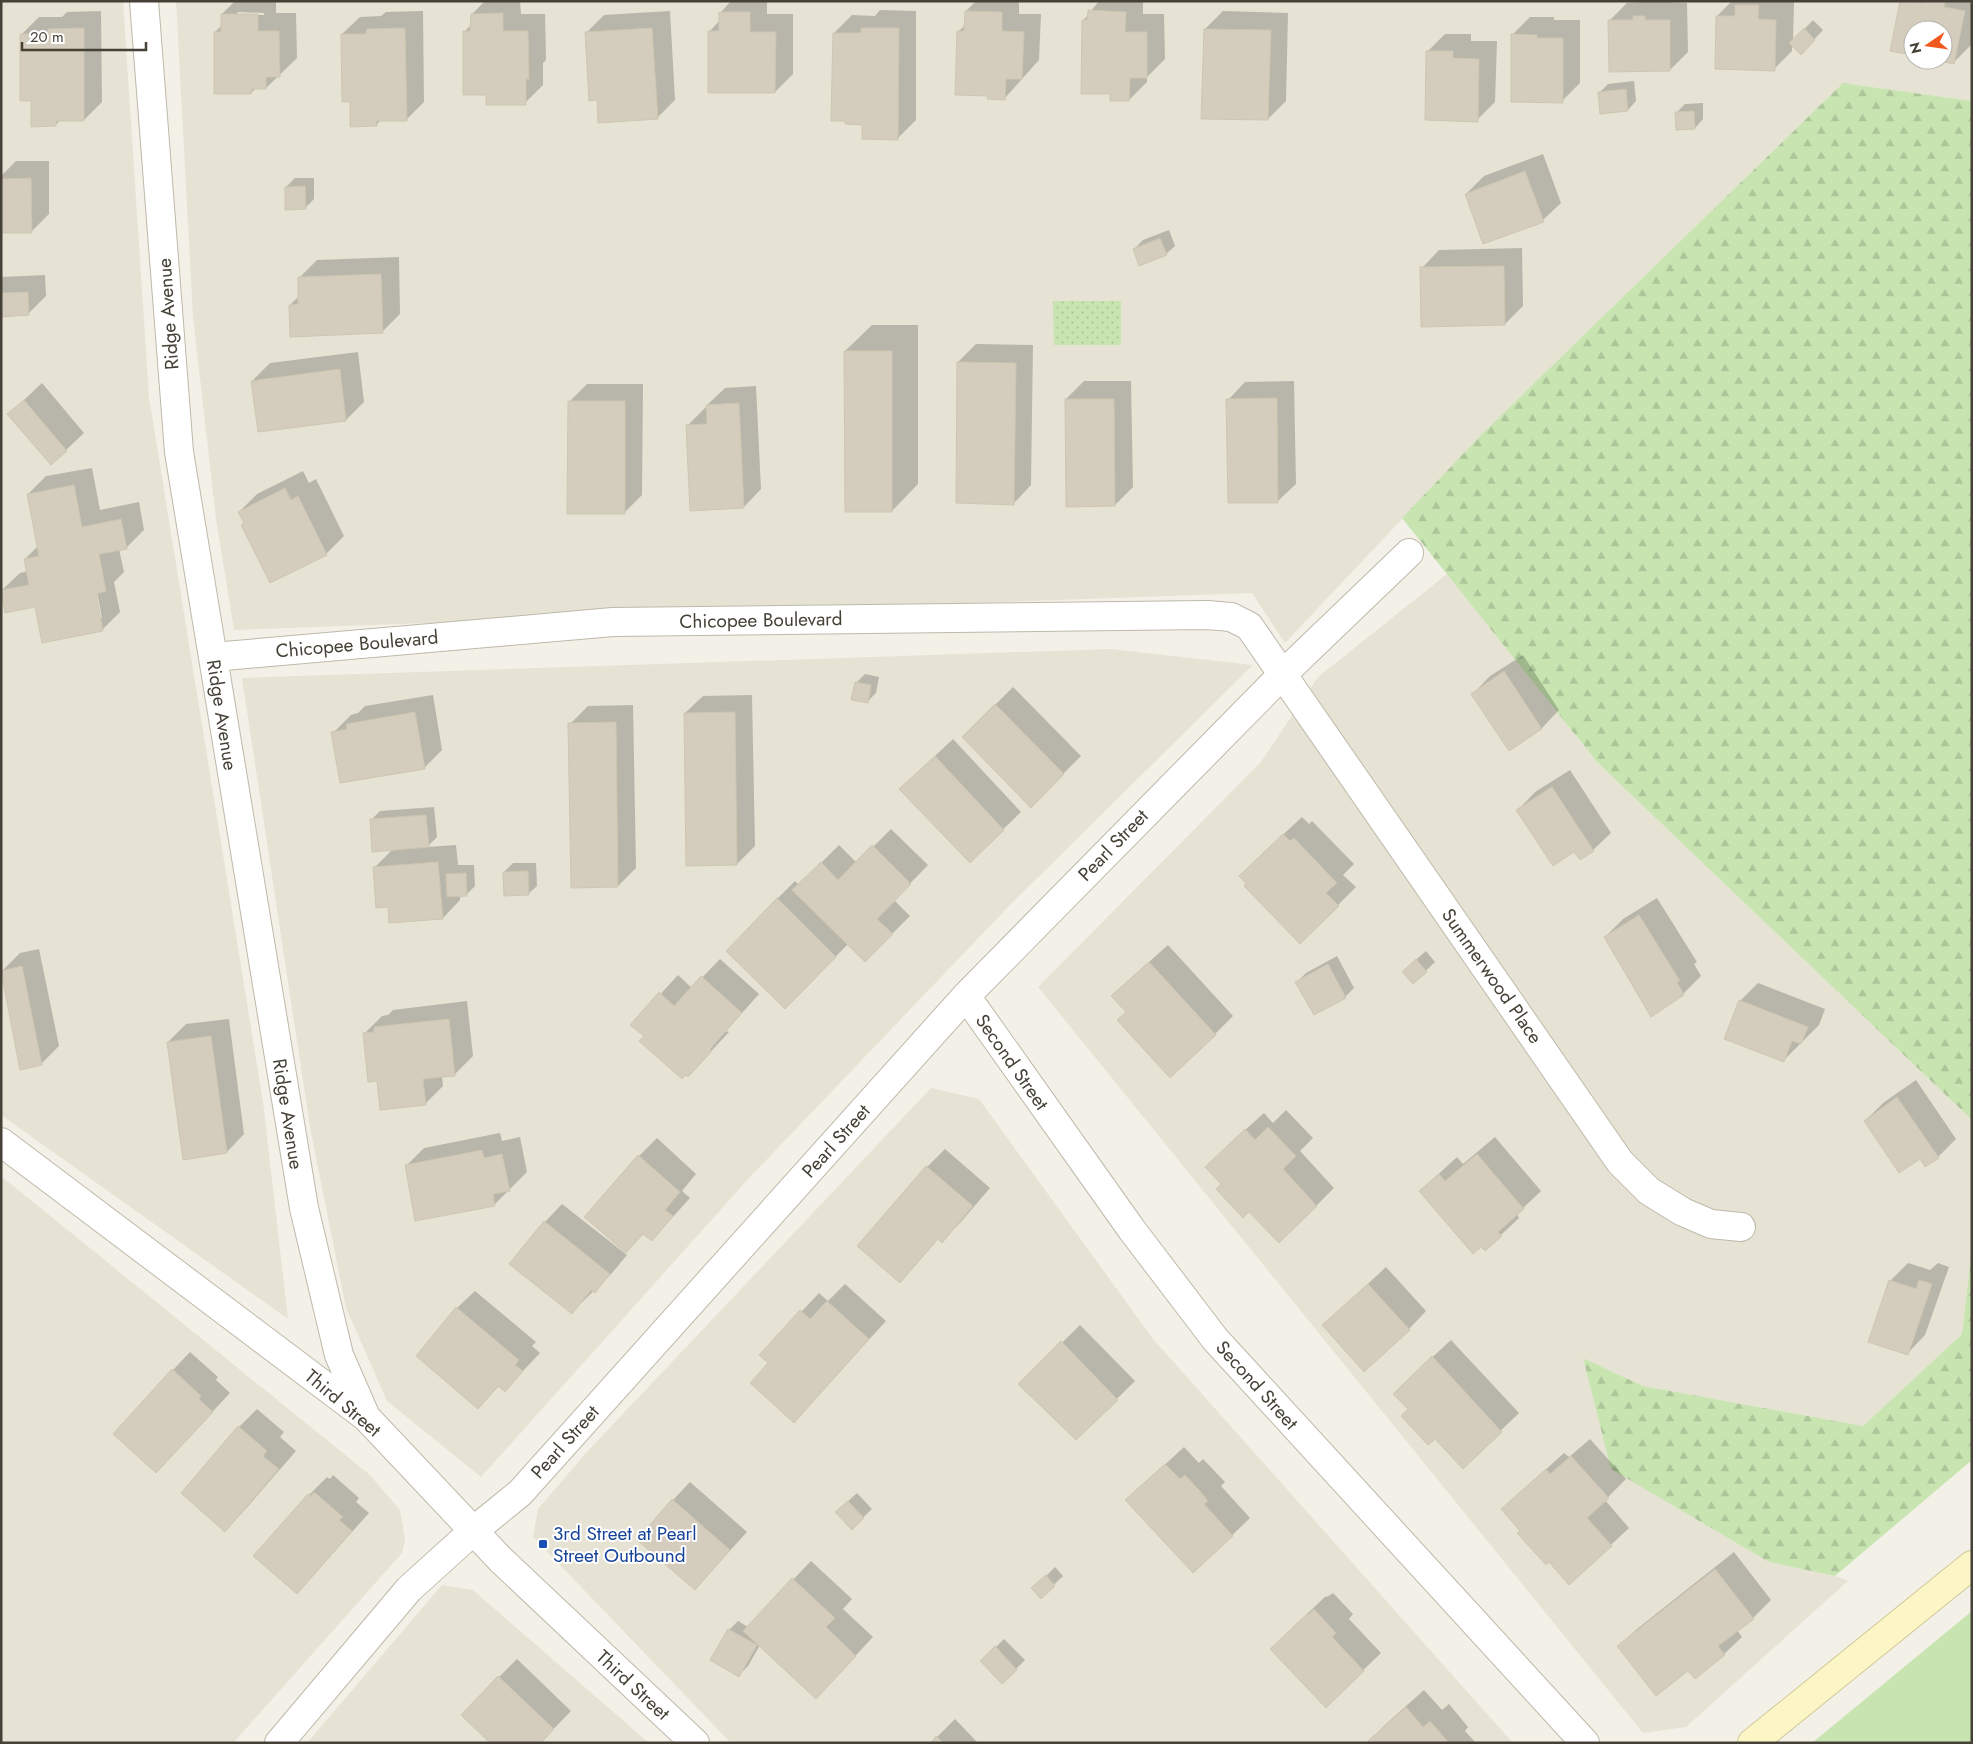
<svg xmlns="http://www.w3.org/2000/svg" width="1973" height="1744" font-family="Jost,sans-serif">
	<style>
		.residential { fill: #e6e3d5; fill-rule: evenodd }
		.grass { fill: url(#grass-dots) }
		.forest { fill: url(#forest-firs) }
		.park { fill: #c8e5b1 }
		.shadow { fill: #0003; fill-rule: evenodd }
		.building { fill: #d4cdbd; stroke: #cec6b0 }
		.lines { fill: none; stroke-linecap: round; stroke-linejoin: round }
		.street-casing { stroke: #beb9aa; stroke-width: 30 }
		.secondary-casing { stroke: #d1c898; stroke-width: 30 }
		.street { stroke: #fff; stroke-width: 28 }
		.secondary { stroke: #fcf6c7; stroke-width: 28 }
		.transit-dot { fill: #1a4fb4; stroke: #fff; stroke-width: 2 }
		.labels { text-anchor: middle; dominant-baseline: central; stroke-width: 4; stroke-linejoin: round; paint-order: stroke }
		.street-label { font-size: 19px; fill: #454136; stroke: #fff }
		.transit-label { font-size: 19px; fill: #164399; stroke: #fff; text-anchor: start }
	</style>
	<defs>
		<pattern id="grass-dots" width="8" height="8" patternUnits="userSpaceOnUse" patternTransform="scale(1.25)"><rect width="8" height="8" fill="#c8e5b1"/><path d="M2 2h.1M6 6h.1" fill="none" stroke="#adc699" stroke-width="1.8" stroke-linecap="round"/></pattern>
		<pattern id="forest-firs" width="22" height="20" patternUnits="userSpaceOnUse" patternTransform="scale(1.25)"><rect width="22" height="20" fill="#c8e5b1"/><path d="M5 1l3.5 6h-7zM16 11l3.5 6h-7z" fill="#adc699"/></pattern>
	</defs>
	<rect width="100%" height="100%" fill="#f3f0e7"/>
	<!-- residential -->
	<path class="residential" d="M1,1H123L149,397L263,1102L288,1319L1,1115Z
		M176,1H1972V101L1843,83L1485,431L1285,643L1252,593L234,630L216,519L193,317ZM1913,30H1943V60H1913Z
		M1447,574L1597,762L1972,1120V1248L1962,1334L1863,1426L1643,1386L1583,1358L1769,1562L1835,1576L1848,1581L1686,1727L1643,1733L1038,987L1261,762L1318,677Z
		M1111,649L1253,665L1010,905L750,1177L481,1477L387,1401L346,1308L310,1127L242,678Z
		M931,1088L979,1099L1153,1339L1513,1743H731L533,1537L538,1509L585,1454Z
		M1,1176L370,1475L400,1510L405,1539L402,1553L233,1743H1Z
		M442,1585L473,1590L649,1743H307Z"/>
	<!-- grass -->
	<path class="grass" d="M1053,301H1121V345H1054Z"/>
	<!-- forest -->
	<path class="forest" d="M1843,83L1972,101V1120L1597,762L1402,518L1485,431Z
		M1972,1248V1460L1835,1576L1769,1562L1611,1469L1583,1358L1643,1386L1863,1426L1962,1334Z"/>
	<!-- park -->
	<path class="park" d="M1972,1611V1743H1812Z"/>
	<!-- shadow -->
	<path class="shadow" d="M235,1H276V13H296L297,58L266,88H256L251,93L215,32L222,25V14ZM238,12L264,13V15H236Z
		M485,1H520L521,14H545L546,60L543,63V85L525,103L487,93L464,32L472,24V14Z
		M731,1H767V14H793V74L775,92L709,32L720,20V13Z
		M976,1H1019V14H1041L1039,60L1004,99L989,94L959,31L966,24V11Z
		M1099,1H1143V14H1164L1165,59L1147,77V82L1129,100L1111,93L1083,21Z
		M1649,1L1687,3L1688,52L1670,70L1609,21L1627,3Z
		M1732,1L1794,2L1793,41L1813,20L1823,30L1801,53L1792,45V51L1774,69L1717,16Z
		M1902,1H1972V44L1954,62L1943,60V30H1913V54Z
		M880,10L916,11V120L898,138L863,123L834,33L852,15L875,16Z
		M101,11L102,102L84,120H61L55,125L32,100L21,35L39,17H62L67,12Z
		M423,11L424,102L406,120H381L376,125L351,101L342,34L360,17L381,16L386,12Z
		M670,11L675,100L657,118L598,99L586,33L604,15Z
		M1223,11L1288,13L1286,101L1268,119L1205,29Z
		M1530,17H1554V20H1580V83L1562,101L1512,35Z
		M1445,34H1471V41H1497L1495,102L1477,120L1427,52Z
		M1634,81L1636,101L1628,110L1599,93L1608,84Z
		M1703,103V119L1695,128L1676,113L1685,104Z
		M1543,154L1561,203L1543,220L1466,194L1484,176Z
		M16,161H49V214L31,232H1V176Z
		M295,178H314V199L305,208L286,187Z
		M1169,230L1175,246L1166,254L1134,249L1143,240Z
		M1522,248L1523,306L1505,324L1422,268L1439,250Z
		M399,257L400,314L382,332L290,305L299,296V278L317,260Z
		M45,275L46,296L28,314L1,315V277Z
		M872,325H918V484L892,511L845,351Z
		M976,344L1033,345L1031,485L1014,503L958,362Z
		M358,352L364,402L346,420L252,381L270,363Z
		M1084,381H1131L1133,487L1115,505L1066,399Z
		M1294,381L1296,484L1278,501L1228,400L1245,382Z
		M42,383L84,433L66,450L9,414Z
		M587,384H643L642,495L624,513L569,402Z
		M756,386L761,489L744,507L687,426L705,408H708L707,405L725,388Z
		M92,468L100,510L139,502L144,530L126,548L119,549L124,572L114,582L120,612L102,630L36,606L2,590L20,573L28,571L25,559L38,546L28,494L46,476ZM96,587L102,618H99L93,588Z
		M303,471L309,483L316,479L344,536L326,554L245,523L239,512L257,494Z
		M1523,655L1559,710L1542,728L1509,749L1473,694L1490,676Z
		M865,674L879,677L876,693L868,701L856,683Z
		M1013,687L1081,756L1031,806L963,737Z
		M433,695L442,750L424,768L333,733L351,715L358,713L365,706Z
		M752,695L755,846L737,864L685,713L703,696Z
		M633,705L636,868L618,886L570,724L588,706Z
		M953,739L1021,812L970,861L919,771Z
		M1570,770L1611,833L1593,850L1518,810L1535,792Z
		M434,807L437,837L427,847L456,845L458,865H474L475,886L466,895H460V900L443,918L390,906L374,868L393,849L371,820L380,811Z
		M1302,817L1309,824L1312,821L1354,864L1343,875L1356,887L1338,905L1258,858Z
		M891,829L928,865L894,900L910,916L865,961L848,944L803,990L777,899L795,881L799,885L839,845L857,863Z
		M513,863H536L537,886L528,894L504,872Z
		M1657,898L1697,962L1694,964L1701,976L1683,994L1605,937L1623,919Z
		M1168,945L1233,1016L1215,1034L1131,978Z
		M39,949L59,1046L41,1064L2,971L20,953Z
		M1426,951L1435,962L1413,983L1412,963Z
		M1337,956L1354,988L1345,997L1314,1014L1297,982L1306,973Z
		M720,959L759,994L726,1031L729,1032L688,1076L632,1025L678,975L692,988Z
		M1758,983L1825,1009L1819,1025L1784,1060L1740,1001Z
		M467,1001L473,1056L455,1074L442,1076L443,1086L425,1104L378,1079L364,1034L382,1016L388,1015L393,1010Z
		M229,1019L244,1134L227,1152L168,1042L186,1024Z
		M1916,1080L1956,1139L1938,1157H1920L1865,1121L1883,1103Z
		M1286,1110L1313,1138L1300,1151L1334,1188L1316,1206L1224,1149L1264,1113L1273,1123Z
		M500,1133L502,1141L520,1137L527,1172L494,1205L406,1166L424,1148Z
		M1495,1137L1541,1191L1517,1214L1519,1218L1485,1250L1420,1191L1457,1157L1463,1164Z
		M657,1138L696,1174L682,1191L690,1198L652,1240L644,1233L626,1252L639,1156Z
		M945,1149L990,1188L960,1223L942,1241L939,1238L900,1281L859,1246L927,1167Z
		M562,1204L627,1255L612,1273L571,1313L545,1222Z
		M1908,1263L1930,1270L1938,1263L1949,1267L1925,1335L1908,1353L1890,1281Z
		M1386,1267L1426,1311L1409,1329L1324,1325Z
		M845,1284L886,1321L811,1403L761,1355L819,1293L828,1301Z
		M475,1291L536,1342L532,1346L540,1353L505,1390L500,1385L478,1408L457,1308Z
		M1080,1325L1135,1381L1076,1439L1020,1384Z
		M1451,1340L1519,1413L1463,1467L1409,1409L1412,1376Z
		M190,1352L218,1377L216,1380L230,1393L156,1472L173,1370Z
		M257,1409L284,1432L280,1437L296,1451L243,1512L225,1530L182,1493L239,1427Z
		M1590,1439L1626,1479L1605,1500L1629,1528L1570,1583L1522,1531L1521,1492L1564,1453L1569,1457Z
		M1184,1447L1199,1463L1203,1459L1225,1482L1221,1486L1250,1518L1194,1572L1145,1483Z
		M333,1475L359,1498L356,1502L369,1513L297,1593L255,1556L309,1495L327,1477L330,1479Z
		M690,1482L747,1532L695,1589L673,1500Z
		M857,1493L872,1509L852,1528L846,1503Z
		M1734,1552L1771,1600L1753,1618L1737,1630L1742,1637L1724,1654L1688,1669L1619,1646L1637,1629Z
		M811,1561L852,1599L843,1609L873,1637L833,1680L760,1645L748,1666L739,1675L712,1660L729,1630L738,1621L748,1627Z
		M1055,1567L1063,1576L1041,1597L1042,1580Z
		M1333,1593L1353,1614L1349,1619L1381,1653L1326,1706L1289,1631L1326,1596L1327,1597Z
		M1004,1639L1025,1660L1002,1683L982,1661Z
		M517,1659L571,1711L540,1743L499,1677Z
		M1424,1690L1442,1710L1449,1704L1468,1727L1465,1731L1476,1743H1371L1369,1741L1387,1723Z
		M955,1719L978,1743H931Z"/>
	<!-- building -->
	<path class="building" d="M1900,1L1924,3V1H1945L1944,7L1965,11L1954,64L1936,60H1943V30H1913V55L1890,51Z
		M1735,5H1759L1758,19L1776,20L1775,71L1715,69L1716,16H1735Z
		M1088,10L1126,12L1125,32H1147V78H1130L1129,101H1110V94H1081L1082,20H1087Z
		M965,11L1002,12V31L1024,32L1022,79H1006L1005,100L987,99L988,96L955,95L957,31H964Z
		M719,12H750V32H776L775,93H708V31H719Z
		M503,13V31H528L529,79H526V105H486V95H463V31H470L471,14Z
		M221,14H258V31H279L280,77H266V89H252L251,94H214V32H221Z
		M1633,16H1645V20H1670V71L1609,72L1608,20H1633Z
		M84,28V121H56V126L31,127V101H20V34H48V29Z
		M405,28L407,121H376L377,126L350,127V102H342L341,34H366L367,29Z
		M652,28L658,119L598,123L597,100L589,101L585,32Z
		M861,28H899L898,140L862,139V125L845,124V121H831L833,33H861Z
		M1804,28L1815,40L1801,55L1789,43Z
		M1204,29L1271,30L1268,120L1201,119Z
		M1511,34L1537,35V38H1563V103L1511,102Z
		M1426,51H1453V58L1479,59L1478,122L1425,120Z
		M1626,89L1628,111L1600,114L1598,92Z
		M1694,111L1695,129L1676,130L1675,112Z
		M1525,171L1544,222L1483,244L1465,194Z
		M31,178L32,233H1V179Z
		M305,186L306,209L285,210V187Z
		M1160,238L1167,255L1139,266L1133,249Z
		M1504,266L1505,325L1421,327L1420,267Z
		M381,274L383,333L290,337L289,305L298,304V277Z
		M28,292L29,315L1,317V293Z
		M844,351H892V512H845Z
		M957,362L1016,363L1014,505L956,503Z
		M340,369L346,421L258,432L251,381Z
		M1277,398L1278,503H1228L1226,399Z
		M1065,399H1114L1115,506L1066,507Z
		M24,400L67,451L51,465L7,414Z
		M568,401H625V514H567Z
		M739,403L744,508L690,511L686,425L707,424L706,405Z
		M74,485L82,527L121,519L127,549L99,554L106,591L96,594L103,631L42,643L35,607L5,613L1,590L29,585L24,559L39,556L27,494Z
		M285,488L291,500L298,496L327,555L270,583L241,525L244,523L238,512Z
		M1504,671L1542,729L1509,751L1471,694Z
		M855,682L871,685L868,703L851,700Z
		M995,704L1064,774L1031,808L962,737Z
		M415,712L425,769L340,783L331,732L347,729L346,724Z
		M735,712L737,865L686,866L684,713Z
		M616,722L618,887L571,888L568,723Z
		M935,756L1004,830L970,863L899,789Z
		M1552,787L1594,851L1580,860L1574,852L1553,866L1516,810Z
		M426,815L429,847L372,852L370,819Z
		M1283,834L1290,841L1294,838L1337,883L1326,893L1339,906L1300,944L1244,886L1246,884L1239,876Z
		M872,845L911,884L877,919L893,934L865,962L792,890L821,862L838,880Z
		M438,862L443,919L389,923L388,907L376,908L373,867Z
		M528,871L529,895L504,896L503,872Z
		M466,873L467,896L447,897L446,874Z
		M777,898L836,957L785,1009L726,951Z
		M1639,915L1680,981L1677,982L1684,995L1651,1017L1604,937Z
		M1416,959L1427,972L1413,984L1402,972Z
		M1149,962L1216,1035L1170,1078L1117,1020L1126,1012L1111,996Z
		M1328,964L1346,998L1314,1015L1295,982Z
		M22,966L42,1065L20,1070L1,971Z
		M701,976L742,1013L710,1049L712,1051L688,1077L686,1075L682,1079L639,1041L644,1036L630,1025L659,992L674,1006Z
		M1739,1000L1808,1027L1801,1044L1792,1041L1784,1062L1724,1039Z
		M449,1019L455,1076L423,1079L426,1105L380,1110L377,1081L368,1082L363,1033L374,1032V1027Z
		M211,1036L227,1153L183,1160L167,1042Z
		M1897,1097L1939,1158L1925,1167L1920,1159L1899,1173L1864,1121Z
		M1268,1127L1296,1156L1283,1169L1317,1206L1279,1243L1249,1212L1243,1218L1216,1189L1221,1184L1205,1167L1245,1129L1255,1140Z
		M482,1150L484,1158L502,1154L510,1191L493,1194L495,1206L415,1221L405,1165Z
		M1477,1154L1524,1209L1498,1232L1502,1236L1485,1251L1481,1247L1473,1254L1419,1191L1439,1174L1445,1181Z
		M638,1155L680,1192L665,1210L673,1216L652,1241L643,1234L626,1253L584,1217Z
		M926,1166L973,1206L942,1243L938,1239L900,1283L857,1246Z
		M544,1221L610,1274L595,1293L591,1290L572,1314L509,1264Z
		M1889,1280L1916,1289L1919,1280L1932,1284L1908,1355L1868,1342Z
		M1368,1284L1410,1330L1364,1372L1322,1325Z
		M827,1301L869,1339L794,1423L750,1383L768,1363L759,1355L800,1310L810,1319Z
		M456,1307L519,1360L515,1365L523,1371L505,1392L498,1386L478,1409L416,1356Z
		M1061,1341L1118,1400L1076,1440L1018,1384Z
		M1432,1356L1502,1432L1463,1469L1435,1439L1428,1445L1401,1416L1408,1409L1393,1394Z
		M172,1369L201,1396L199,1399L213,1412L156,1473L113,1434Z
		M238,1426L267,1451L263,1456L279,1469L225,1532L181,1493Z
		M1571,1456L1609,1498L1587,1518L1612,1546L1569,1585L1549,1562L1546,1565L1517,1533L1520,1531L1501,1509L1546,1469L1550,1474Z
		M1165,1464L1180,1479L1185,1475L1200,1491L1208,1501L1204,1504L1233,1536L1193,1573L1125,1500Z
		M314,1492L343,1517L339,1520L352,1531L297,1594L253,1556L308,1494L311,1496Z
		M672,1499L730,1550L695,1590L637,1540Z
		M848,1501L864,1518L852,1530L835,1512Z
		M1715,1569L1754,1619L1718,1646L1725,1655L1695,1679L1688,1671L1656,1696L1617,1646Z
		M1046,1575L1055,1586L1041,1599L1031,1588Z
		M792,1578L835,1618L826,1627L856,1656L816,1699L743,1631Z
		M1314,1609L1336,1633L1332,1637L1364,1671L1326,1708L1270,1649L1308,1613L1309,1614Z
		M728,1629L757,1645L739,1677L710,1660Z
		M995,1646L1017,1670L1002,1684L980,1661Z
		M498,1676L554,1729L541,1743H490L461,1715Z
		M1406,1707L1423,1727L1430,1721L1449,1743H1369L1368,1741Z
		M936,1736L943,1743H930L934,1739Z"/>
	<g class="lines">
		<defs>
			<path id="street" d="M144,1L179,452L304,1208L339,1355L366,1417
				M213,657L613,622L1207,615L1231,617L1249,626L1620,1162L1649,1191L1683,1212L1711,1224L1741,1227
				M966,996L1132,1230L1215,1339L1585,1743
				M1,1142L366,1417L501,1560L695,1743
				M279,1743L409,1589L472,1532L520,1493L966,996L1283,674L1409,553"/>
			<path id="secondary" d="M1752,1743L1972,1565"/>
		</defs>
		<!-- street casing -->
		<use href="#street" class="street-casing"/>
		<!-- secondary casing -->
		<use href="#secondary" class="secondary-casing"/>
		<!-- street -->
		<use href="#street" class="street"/>
		<!-- secondary -->
		<use href="#secondary" class="secondary"/>
	</g>
	<!-- markers -->
	<rect class="transit-dot" x="538" y="1539" width="10" height="10" rx="2.5"/>
	<g class="labels">
		<!-- street labels -->
		<g class="street-label">
			<text transform="translate(168 314) rotate(-94)">Ridge Avenue</text>
			<text transform="translate(761 620) rotate(-1)">Chicopee Boulevard</text>
			<text transform="translate(357 644) rotate(-5)">Chicopee Boulevard</text>
			<text transform="translate(222 715) rotate(81)">Ridge Avenue</text>
			<text transform="translate(1113 845) rotate(-46)">Pearl Street</text>
			<text transform="translate(1492 976) rotate(55)">Summerwood Place</text>
			<text transform="translate(1012 1062) rotate(55)">Second Street</text>
			<text transform="translate(288 1114) rotate(81)">Ridge Avenue</text>
			<text transform="translate(836 1141) rotate(-48)">Pearl Street</text>
			<text transform="translate(1257 1385) rotate(48)">Second Street</text>
			<text transform="translate(343 1403) rotate(40)">Third Street</text>
			<text transform="translate(565 1442) rotate(-48)">Pearl Street</text>
			<text transform="translate(633 1685) rotate(43)">Third Street</text>
		</g>
		<!-- transit labels -->
		<g class="transit-label">
			<text x="553" y="1533">3rd Street at Pearl<tspan x="553" dy="22">Street Outbound</tspan></text>
		</g>
	</g>
	<!-- border -->
	<rect width="1973" height="1744" fill="none" stroke="#454136" stroke-width="5"/>
	<!-- north arrow -->
	<g transform="translate(1928 45) rotate(257)"><circle r="24" fill="#ffffff" stroke="#b5b3af"/>
	<path d="M0-4L9 19L0 12L-9 19Z" fill="#f1581f"/>
	<text y="-8" font-size="14" font-weight="bold" text-anchor="middle" fill="#454136">N</text>
	</g>
	<!-- scale -->
	<path d="M22 42v8h124v-8" fill="none" stroke="#454136" stroke-width="2.5"/>
	<text x="30" y="42" font-size="15" fill="#454136" stroke="#ffffff" stroke-width="4" paint-order="stroke">20 m</text>
</svg>
